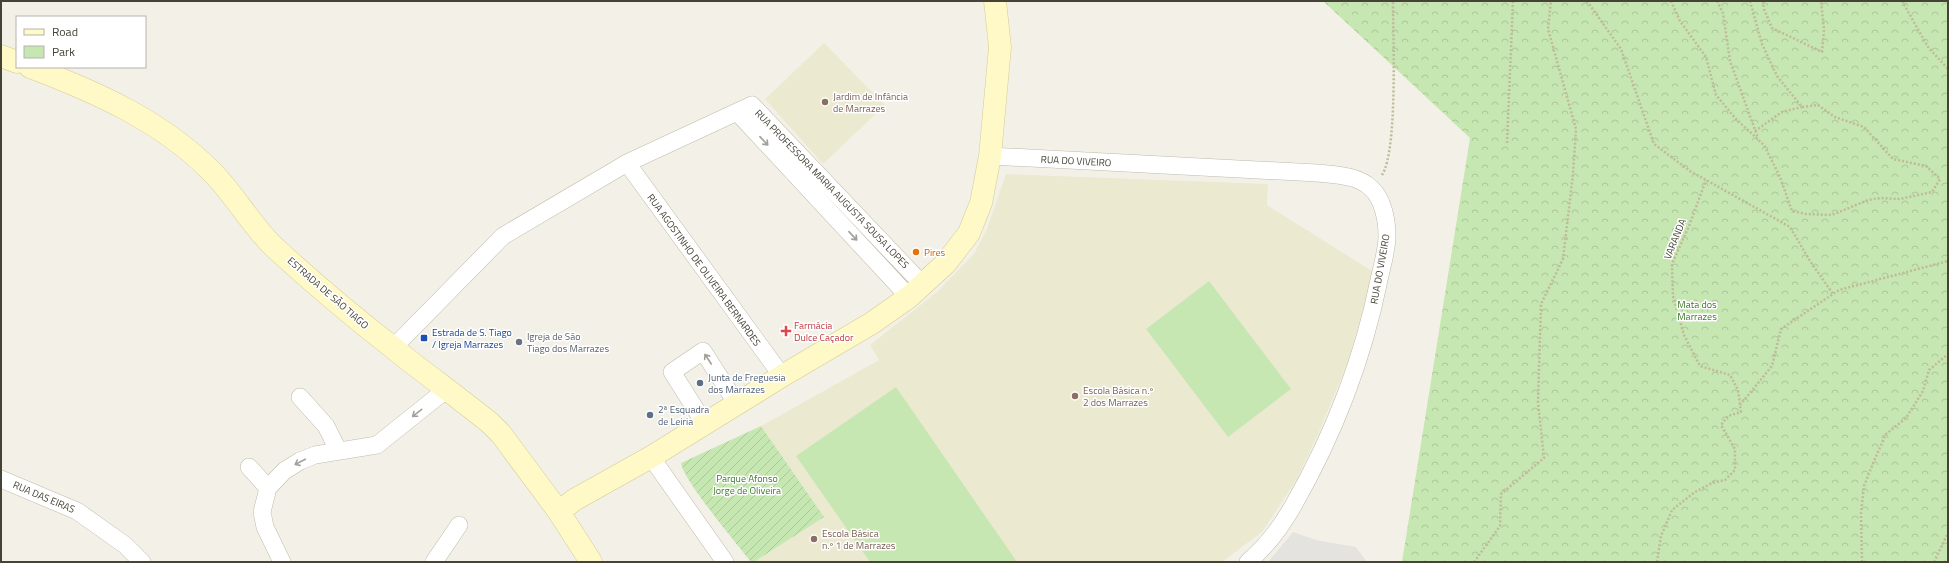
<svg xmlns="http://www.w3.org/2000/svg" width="1949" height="563" font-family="'Titillium Web',sans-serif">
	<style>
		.education { fill: #ece9d1 }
		.forest { fill: url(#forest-crowns) }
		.park { fill: #c6e7b1 }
		.garden { fill: url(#garden-furrows) }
		.parking { fill: #e5e3df }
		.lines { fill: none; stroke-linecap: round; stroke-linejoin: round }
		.street-casing { stroke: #bfbbaa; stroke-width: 18 }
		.secondary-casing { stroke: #d3cc98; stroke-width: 23 }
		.path { stroke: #c0b99b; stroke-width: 2.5; stroke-dasharray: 2 2; stroke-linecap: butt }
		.street { stroke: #fff; stroke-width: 17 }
		.secondary { stroke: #fef9c7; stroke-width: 22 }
		.oneway { stroke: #a2a09a }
		.education-dot { fill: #8d6e63; stroke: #fff; stroke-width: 1.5 }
		.food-dot { fill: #e8710a; stroke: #fff; stroke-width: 1.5 }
		.health-dot { fill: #e0444e; stroke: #fff; stroke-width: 1.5 }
		.transit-dot { fill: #1a4fb4; stroke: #fff; stroke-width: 1.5 }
		.worship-dot { fill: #6b7280; stroke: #fff; stroke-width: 1.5 }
		.service-dot { fill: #5c6f8a; stroke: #fff; stroke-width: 1.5 }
		.labels { text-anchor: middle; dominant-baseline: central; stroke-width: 3; stroke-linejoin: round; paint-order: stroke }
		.education-label { font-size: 10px; fill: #785e54; stroke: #fff; text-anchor: start }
		.street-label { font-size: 10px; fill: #464236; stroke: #fff }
		.food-label { font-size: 10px; fill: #c56008; stroke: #fff; text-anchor: start }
		.park-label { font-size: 10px; fill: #3c782a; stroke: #fff }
		.health-label { font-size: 10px; fill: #be3a42; stroke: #fff; text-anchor: start }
		.transit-label { font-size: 10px; fill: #164399; stroke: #fff; text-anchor: start }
		.worship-label { font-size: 10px; fill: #5b616d; stroke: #fff; text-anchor: start }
		.service-label { font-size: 10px; fill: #4e5e75; stroke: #fff; text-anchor: start }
	</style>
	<defs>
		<pattern id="forest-crowns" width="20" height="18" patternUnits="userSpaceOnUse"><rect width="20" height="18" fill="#c6e7b1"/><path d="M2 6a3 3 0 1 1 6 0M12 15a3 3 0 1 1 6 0" fill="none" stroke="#abc799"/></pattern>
		<pattern id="garden-furrows" width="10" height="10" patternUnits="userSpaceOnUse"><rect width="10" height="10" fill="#c6e7b1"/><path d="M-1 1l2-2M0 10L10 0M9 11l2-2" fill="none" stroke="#abc799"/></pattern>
	</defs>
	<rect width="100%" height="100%" fill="#f3f1e7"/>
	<!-- education -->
	<path class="education" d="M824,43L885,105L823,164L765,99Z
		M1006,174L1268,184L1267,205L1372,271L1367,296L1347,364L1319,432L1297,479L1262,532L1222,562H754L824,517L761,426L879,360L870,345L937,292L974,254L987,229Z"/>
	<!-- forest -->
	<path class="forest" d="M1323,1H1948V562H1402L1470,138Z"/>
	<!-- park -->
	<path class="park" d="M1209,281L1291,389L1228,437L1146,329Z
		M896,387L1017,562H870L796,456Z"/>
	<!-- garden -->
	<path class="garden" d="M761,426L824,517L754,562H751C737,544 683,480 681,463Z"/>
	<!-- parking -->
	<path class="parking" d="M1293,532L1316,540L1356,547L1367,562H1268Z"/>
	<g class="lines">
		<defs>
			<path id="street" d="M737,112L909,297
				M990,156L1317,173C1335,175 1357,175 1371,188C1383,199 1387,220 1387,236C1387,250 1382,266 1379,280C1363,359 1333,436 1293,506C1281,527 1267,546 1248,562
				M627,163L782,376
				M393,348L503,236L627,163L752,105L923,285
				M300,397L326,426L338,450
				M705,424L672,372L703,351L737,404
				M651,457L725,562
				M249,467L268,488
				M1,479L77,511L125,545L142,562
				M282,562L265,527L262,512L268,488L284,471L300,461L315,455L377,445L447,389
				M434,562L459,525"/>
			<path id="secondary" d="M1,56L17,62
				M30,67C96,92 162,121 212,172C235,195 251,225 274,247C312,282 351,315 392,347C424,373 458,397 490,423L501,434L559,512L591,562
				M559,512L574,500L651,457L782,376L872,323L909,297L946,263L969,233L981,203L990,156L1000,47L995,1"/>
		</defs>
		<!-- street casing -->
		<use href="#street" class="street-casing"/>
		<!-- secondary casing -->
		<use href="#secondary" class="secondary-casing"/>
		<!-- path -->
		<path class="path" d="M1587,1L1621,49L1654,144L1690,171L1790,227L1810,261L1833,294
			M1671,1L1680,21L1706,57L1716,95L1735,118L1764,145L1780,177L1792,211L1806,214L1832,215L1868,200L1881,198L1900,199L1932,192L1940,179L1926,166L1893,159L1864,127L1835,117L1818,105L1802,107L1777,76L1762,44L1750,1
			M1717,1L1723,13L1730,61L1758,138
			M1763,1L1764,9L1772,28L1822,52L1824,30L1821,1
			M1902,1L1928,47L1948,69
			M1755,131L1782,112L1802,107
			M1507,143L1513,1
			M1382,175C1398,150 1393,36 1393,1
			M1740,405L1772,366L1781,329L1839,290L1948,261
			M1474,562L1500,526L1501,494L1544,458L1538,402L1541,304L1563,259L1573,174L1576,129L1548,29L1551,1
			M1657,562L1661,536L1672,510L1695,492L1712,483L1725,480L1735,470V449L1721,425L1728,416L1741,412L1738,390L1730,375L1700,366L1684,335L1673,296L1672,264L1689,226L1706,180
			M1862,562L1861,513L1864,486L1874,461L1886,434L1906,418L1923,391L1929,370L1948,354
			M1934,562L1948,533"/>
		<!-- street -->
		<use href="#street" class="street"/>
		<!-- secondary -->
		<use href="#secondary" class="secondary"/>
	</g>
	<!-- one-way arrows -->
	<defs><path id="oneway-shaft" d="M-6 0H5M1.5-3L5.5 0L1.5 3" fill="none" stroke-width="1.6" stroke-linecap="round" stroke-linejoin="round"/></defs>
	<g class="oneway">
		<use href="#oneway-shaft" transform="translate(764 141) rotate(47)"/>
		<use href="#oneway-shaft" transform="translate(853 236) rotate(47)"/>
		<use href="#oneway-shaft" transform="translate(708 359) rotate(-123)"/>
		<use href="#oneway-shaft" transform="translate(417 413) rotate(142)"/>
		<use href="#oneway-shaft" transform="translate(300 462) rotate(153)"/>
	</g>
	<!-- markers -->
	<g class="education-dot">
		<circle cx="825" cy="102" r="4"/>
		<circle cx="1075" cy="396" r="4"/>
		<circle cx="814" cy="539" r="4"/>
	</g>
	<circle class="food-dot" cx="916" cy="252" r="4"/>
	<path class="health-dot" d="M784 325h4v4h4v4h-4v4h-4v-4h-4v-4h4z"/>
	<rect class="transit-dot" x="420" y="334" width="8" height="8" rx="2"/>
	<circle class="worship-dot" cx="519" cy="342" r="4"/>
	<g class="service-dot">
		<circle cx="700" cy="383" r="4"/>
		<circle cx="650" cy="415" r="4"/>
	</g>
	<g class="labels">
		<!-- education labels -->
		<g class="education-label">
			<text x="833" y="96">Jardim de Infância<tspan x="833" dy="12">de Marrazes</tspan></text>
			<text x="1083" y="390">Escola Básica n.º<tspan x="1083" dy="12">2 dos Marrazes</tspan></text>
			<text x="822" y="533">Escola Básica<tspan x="822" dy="12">n.º 1 de Marrazes</tspan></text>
		</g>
		<!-- street labels -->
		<g class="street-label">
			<text transform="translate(1076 161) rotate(3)">RUA DO VIVEIRO</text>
			<text transform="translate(832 189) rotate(46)">RUA PROFESSORA MARIA AUGUSTA SOUSA LOPES</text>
			<text transform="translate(1675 239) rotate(-68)">VARANDA</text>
			<text transform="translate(1380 269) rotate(-80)">RUA DO VIVEIRO</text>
			<text transform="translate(704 270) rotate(54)">RUA AGOSTINHO DE OLIVEIRA BERNARDES</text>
			<text transform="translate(328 293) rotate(41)">ESTRADA DE SÃO TIAGO</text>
			<text transform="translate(44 497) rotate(23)">RUA DAS EIRAS</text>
		</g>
		<!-- food labels -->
		<g class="food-label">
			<text x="924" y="252">Pires</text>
		</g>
		<!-- park labels -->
		<g class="park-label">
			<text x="1697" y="304">Mata dos<tspan x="1697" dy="12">Marrazes</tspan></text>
			<text x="747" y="478">Parque Afonso<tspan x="747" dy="12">Jorge de Oliveira</tspan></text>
		</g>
		<!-- health labels -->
		<g class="health-label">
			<text x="794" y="325">Farmácia<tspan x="794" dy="12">Dulce Caçador</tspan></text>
		</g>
		<!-- transit labels -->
		<g class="transit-label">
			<text x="432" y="332">Estrada de S. Tiago<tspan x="432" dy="12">/ Igreja Marrazes</tspan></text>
		</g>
		<!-- worship labels -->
		<g class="worship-label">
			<text x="527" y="336">Igreja de São<tspan x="527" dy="12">Tiago dos Marrazes</tspan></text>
		</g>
		<!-- service labels -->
		<g class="service-label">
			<text x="708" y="377">Junta de Freguesia<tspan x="708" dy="12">dos Marrazes</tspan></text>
			<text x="658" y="409">2ª Esquadra<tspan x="658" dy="12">de Leiria</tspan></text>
		</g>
	</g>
	<!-- border -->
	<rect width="1949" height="563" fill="none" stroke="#464236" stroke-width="4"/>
	<!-- legend -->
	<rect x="16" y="16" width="130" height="52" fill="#ffffff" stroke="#b5b3af"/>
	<rect x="24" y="29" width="20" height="6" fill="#fef9c7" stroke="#b5b3af"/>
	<text x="52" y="36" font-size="12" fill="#464236">Road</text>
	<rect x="24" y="46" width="20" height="12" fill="#c6e7b1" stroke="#b5b3af"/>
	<text x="52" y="56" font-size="12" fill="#464236">Park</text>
</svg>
